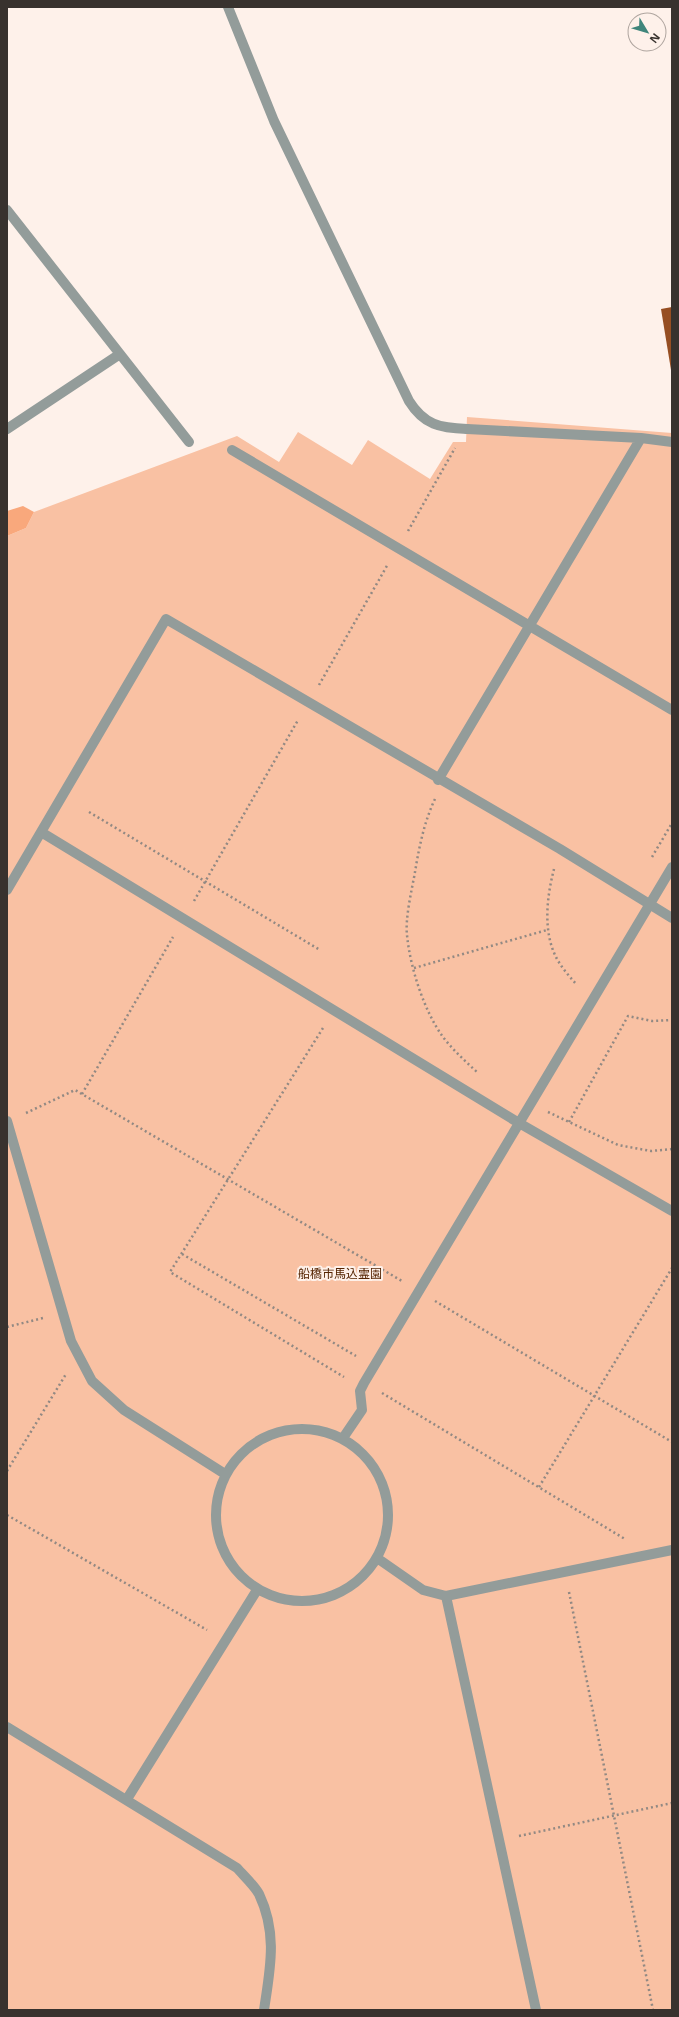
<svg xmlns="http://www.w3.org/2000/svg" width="679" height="2017" font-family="'Open Sans','Noto Sans JP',sans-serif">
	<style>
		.green { fill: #f9c1a3 }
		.forest { fill: #f9a87c }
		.building { fill: #964e22 }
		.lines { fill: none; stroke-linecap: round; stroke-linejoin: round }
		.path { stroke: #928983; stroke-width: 2.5; stroke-dasharray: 2 3; stroke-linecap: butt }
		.service { stroke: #939c9a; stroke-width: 10 }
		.minor { stroke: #939c9a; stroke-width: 10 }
		.labels { text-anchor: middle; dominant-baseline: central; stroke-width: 4; stroke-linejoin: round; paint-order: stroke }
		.park-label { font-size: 12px; fill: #552402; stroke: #fef1ea }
	</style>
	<rect width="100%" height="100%" fill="#fef1ea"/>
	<!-- green -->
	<path class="green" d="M467,417L672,433V2010H7V536L26,528L34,512L237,436L279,462L298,432L352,465L368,440L430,479L453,442H466Z"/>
	<!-- forest -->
	<path class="forest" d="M23,506L34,512L26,528L7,536V511Z"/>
	<!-- building -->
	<path class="building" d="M672,307V370H671L661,309Z"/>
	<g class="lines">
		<!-- path -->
		<path class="path" d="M408,531L455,448
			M319,685L388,564
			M435,799C424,822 419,848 415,872C412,889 405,918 407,935C410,967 424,1011 443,1037C453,1050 465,1061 477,1072
			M89,812L320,950
			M652,857L672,823
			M554,869C547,896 543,929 555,955C560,966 569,976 577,985
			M194,901L298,720
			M414,968L547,930
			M323,1028L170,1272L344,1377
			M82,1094L173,937
			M548,1112L618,1145L651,1151L672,1149
			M26,1113L75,1090L402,1281
			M569,1122L628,1016L652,1021L672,1020
			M182,1254L356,1356
			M435,1301L672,1442
			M7,1327L43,1318
			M382,1393L625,1539
			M7,1471L66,1374
			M539,1487L672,1268
			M7,1515L207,1630
			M569,1592L653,2010
			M519,1836L672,1803"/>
		<!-- service -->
		<path class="service" d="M467,429L641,438L672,442
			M232,450L672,710
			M438,780L641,438
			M41,832L519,1123L672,1211
			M7,890L166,619L560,849L672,918
			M7,1121L71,1341L92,1381L124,1410L225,1474
			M216 1515a86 86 0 1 1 172 0a86 86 0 1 1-172 0Z
			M343,1438L362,1410L360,1391L364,1383L672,867
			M377,1558L423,1590L446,1596L672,1550
			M446,1596L536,2010
			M7,1727L237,1868C244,1876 254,1885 259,1894C278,1934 270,1969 264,2010
			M127,1799L257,1590"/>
		<!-- minor -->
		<path class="minor" d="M228,7L274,121L409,401C424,425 440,428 467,429
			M7,210L189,442
			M7,429L120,354"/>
	</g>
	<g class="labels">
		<!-- park labels -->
		<g class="park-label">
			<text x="340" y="1273">船橋市馬込霊園</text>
		</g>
	</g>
	<!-- border -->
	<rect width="679" height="2017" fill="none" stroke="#38322e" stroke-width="16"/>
	<!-- north arrow -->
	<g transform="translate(647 32) rotate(128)"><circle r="19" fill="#fef1ea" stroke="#afa59f"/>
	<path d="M0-3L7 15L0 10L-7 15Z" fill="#3f857b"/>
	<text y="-6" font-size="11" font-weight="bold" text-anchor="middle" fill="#38322e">N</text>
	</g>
</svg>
